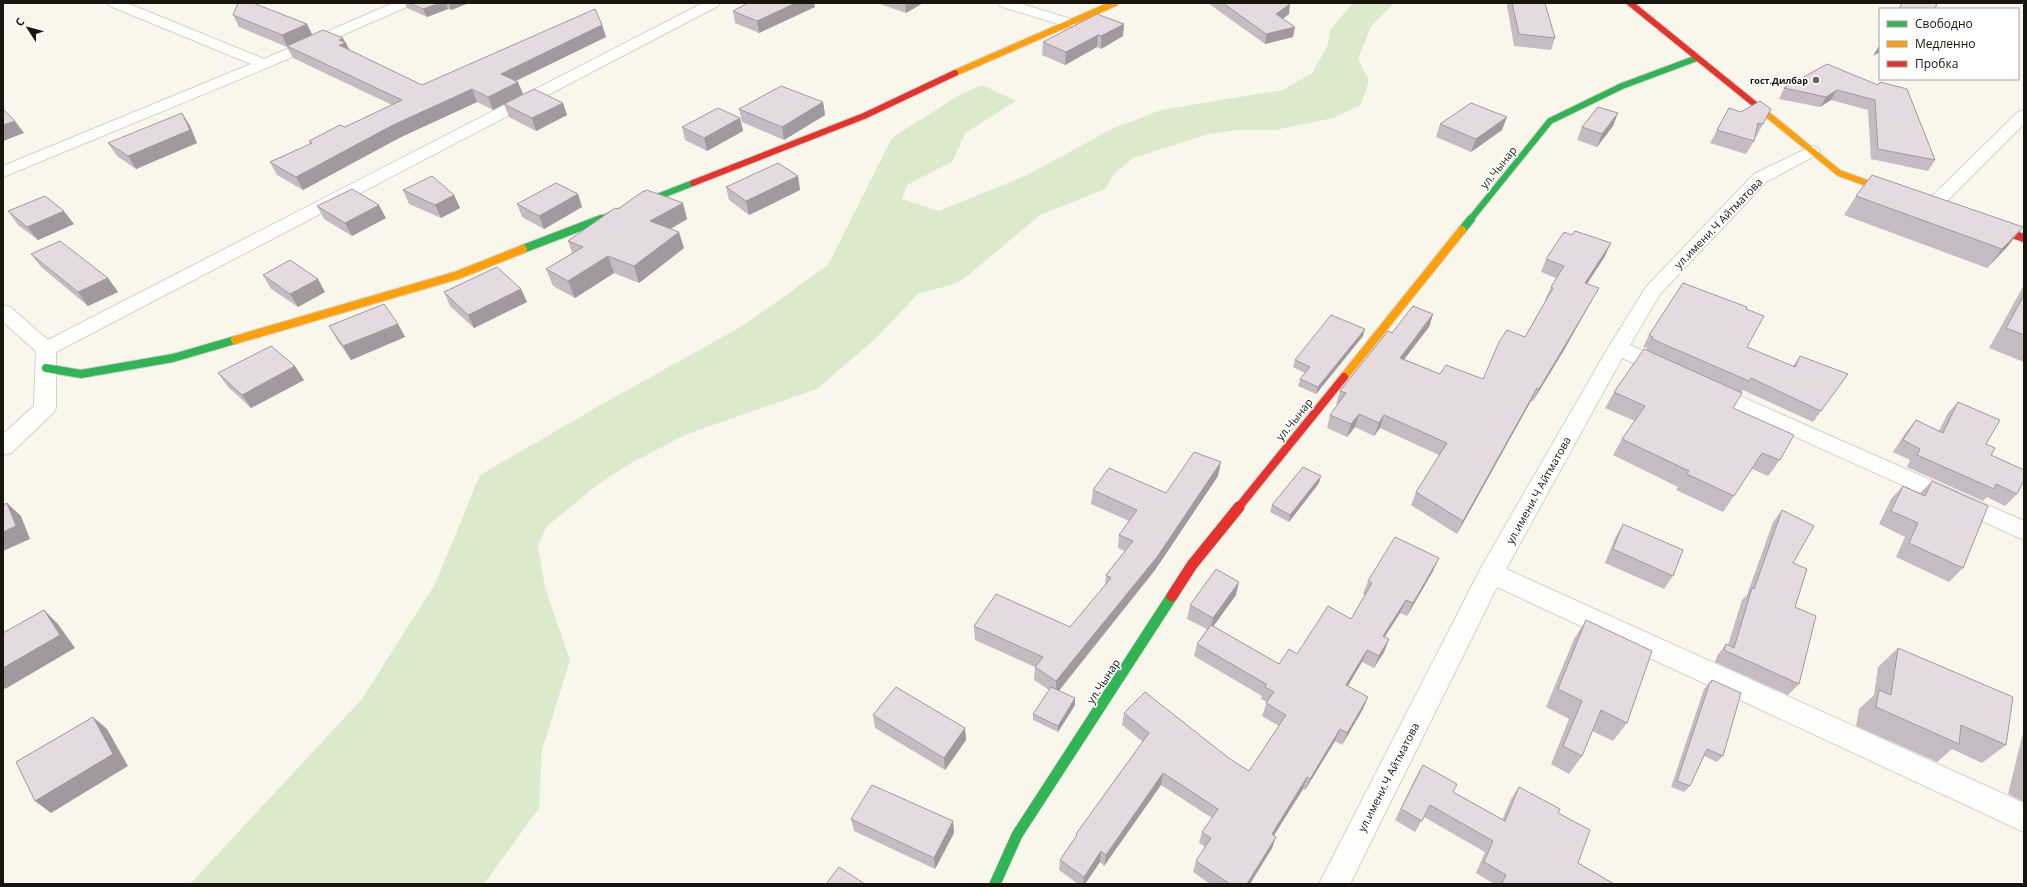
<svg xmlns="http://www.w3.org/2000/svg" width="2027" height="887" font-family="'Open Sans',sans-serif">
	<style>
		.green { fill: #daeacb }
		.lines { fill: none; stroke-linecap: round; stroke-linejoin: round }
		.street-casing { stroke: #d5d2c9; stroke-width: 2 }
		.fast-far2-casing { stroke: #d5d2c9; stroke-width: 8 }
		.fast-far1-casing { stroke: #d5d2c9; stroke-width: 10 }
		.fast-casing { stroke: #d5d2c9; stroke-width: 12 }
		.slow-far1-casing { stroke: #d5d2c9; stroke-width: 8 }
		.slow-casing { stroke: #d5d2c9; stroke-width: 10 }
		.jam-far2-casing { stroke: #d5d2c9; stroke-width: 8 }
		.jam-far1-casing { stroke: #d5d2c9; stroke-width: 10 }
		.jam-casing { stroke: #d5d2c9; stroke-width: 12 }
		.street { fill: #fefefc; fill-rule: evenodd }
		.fast-far2 { stroke: #30b455; stroke-width: 6 }
		.fast-far1 { stroke: #30b455; stroke-width: 8 }
		.fast { stroke: #30b455; stroke-width: 11 }
		.slow-far1 { stroke: #ff9f0a; stroke-width: 6 }
		.slow { stroke: #ff9f0a; stroke-width: 8 }
		.jam-far2 { stroke: #e5322d; stroke-width: 6 }
		.jam-far1 { stroke: #e5322d; stroke-width: 8 }
		.jam { stroke: #e5322d; stroke-width: 11 }
		.wall { fill: #c6bbc2 }
		.shaded-wall { fill: #a1999e }
		.building { fill: #e6dae1; stroke: #a1999e }
		.poi-dot { fill: #66645a; stroke: #fff; stroke-width: 1.5 }
		.labels { text-anchor: middle; dominant-baseline: central; stroke-width: 3.5; stroke-linejoin: round; paint-order: stroke }
		.far-poi-label { font-size: 9px; font-weight: bold; fill: #17150c; stroke: #fff; text-anchor: end }
		.street-label { font-size: 11px; fill: #17150c; stroke: #fff }
	</style>
	<rect width="100%" height="100%" fill="#f9f6eb"/>
	<!-- green -->
	<path class="green" d="M1353,3H1394L1371,26L1358,59L1369,80L1361,105L1333,118L1275,130H1236L1209,134L1133,158L1114,174L1105,189L1040,215L967,276L954,284L918,294L876,338L817,389L687,434L631,463L601,482L546,527L538,546L545,588L570,660L542,750L539,808L484,884H190L362,699L435,584L480,475L613,398L744,325L828,265L892,138L959,95L982,85L1016,101L965,133L953,161L907,185L902,199L939,211L1027,175L1112,129L1161,110L1283,90L1312,73L1328,45L1330,30Z"/>
	<g class="lines">
		<defs>
			<path id="street" d="M108,3H127L264,59L393,3H411L409,6L269,67L3,177V166L251,64L110,6Z
				M703,3H720L718,6L56,352V408L53,413L11,453L3,455V434L34,406L36,351L3,322V305L10,307L48,340Z
				M998,3H1019L1074,20L1076,23L1074,26H1064L1000,6Z
				M2024,110V124L1938,210L1932,211L1926,210L1923,206L1926,202L2018,112Z
				M1812,146L1818,148L1820,151L1818,154L1766,182L1660,294L1630,345L1673,365L1676,370L1673,375L1666,377L1622,358L1506,569L2024,803V832L1497,587L1350,884H1319L1482,566L1608,348L1646,287L1754,174Z
				M1710,383L2024,521V540L1703,395L1700,390L1703,385Z"/>
			<path id="fast-far2" d="M598,220L693,183
				M1470,220L1550,121L1622,86L1697,58"/>
			<path id="fast-far1" d="M1462,230L1471,219
				M523,249L601,219
				M46,368L81,374L173,358L235,340"/>
			<path id="fast" d="M995,884L1017,835L1172,596"/>
			<path id="slow-far1" d="M955,73L1115,3
				M1757,106L1839,173L1894,193"/>
			<path id="slow" d="M235,340L458,275L523,249
				M1344,377L1462,230"/>
			<path id="jam-far2" d="M1630,3L1757,106
				M693,183L864,116L955,73"/>
			<path id="jam-far1" d="M1989,226L2024,238
				M1238,508L1344,377"/>
			<path id="jam" d="M1172,596L1192,565L1239,507"/>
		</defs>
		<!-- street casing -->
		<use href="#street" class="street-casing"/>
		<!-- fast-far2 casing -->
		<use href="#fast-far2" class="fast-far2-casing"/>
		<!-- fast-far1 casing -->
		<use href="#fast-far1" class="fast-far1-casing"/>
		<!-- fast casing -->
		<use href="#fast" class="fast-casing"/>
		<!-- slow-far1 casing -->
		<use href="#slow-far1" class="slow-far1-casing"/>
		<!-- slow casing -->
		<use href="#slow" class="slow-casing"/>
		<!-- jam-far2 casing -->
		<use href="#jam-far2" class="jam-far2-casing"/>
		<!-- jam-far1 casing -->
		<use href="#jam-far1" class="jam-far1-casing"/>
		<!-- jam casing -->
		<use href="#jam" class="jam-casing"/>
		<!-- street -->
		<use href="#street" class="street"/>
		<!-- fast-far2 -->
		<use href="#fast-far2" class="fast-far2"/>
		<!-- fast-far1 -->
		<use href="#fast-far1" class="fast-far1"/>
		<!-- fast -->
		<use href="#fast" class="fast"/>
		<!-- slow-far1 -->
		<use href="#slow-far1" class="slow-far1"/>
		<!-- slow -->
		<use href="#slow" class="slow"/>
		<!-- jam-far2 -->
		<use href="#jam-far2" class="jam-far2"/>
		<!-- jam-far1 -->
		<use href="#jam-far1" class="jam-far1"/>
		<!-- jam -->
		<use href="#jam" class="jam"/>
	</g>
	<!-- wall -->
	<path class="wall" d="M405,3H469L451,10L448,9L427,17L407,8Z
		M877,3H923L906,13Z
		M1208,3H1286L1289,14L1283,19L1295,27L1293,37L1265,44Z
		M1507,3H1545L1555,38L1551,50L1514,46L1507,5Z
		M815,7L759,33L735,23L733,11Z
		M233,15L312,35L343,38L349,50L422,85L602,25L606,37L516,81L518,82L523,94L493,110L477,102L399,138L303,190L277,175L270,162L310,144L309,141L345,127L392,105L293,58L287,47L239,27Z
		M1124,24L1123,36L1101,49L1097,47L1065,65L1042,55L1043,42Z
		M1878,85L1935,160L1928,171L1871,159L1868,110L1831,100L1820,107L1779,99L1784,88Z
		M823,102L825,115L784,140L742,122L739,109Z
		M563,103L567,115L536,131L509,117L504,104Z
		M1741,112L1763,124L1756,137H1755L1754,141L1746,154L1710,143L1717,130Z
		M740,118L743,131L707,151L685,140L682,127Z
		M1440,124L1502,130L1471,152L1436,137Z
		M190,126L197,143L136,169L117,156L108,143Z
		M1613,126L1597,147L1577,140L1582,127Z
		M798,176L800,190L749,215L729,200L726,187Z
		M403,190L454,195L460,208L441,218L409,204Z
		M578,194L582,207L544,229L522,217L517,204Z
		M1856,196L2008,246L1987,268L1844,215Z
		M317,206L386,218L352,236L324,219Z
		M618,209L687,219L671,229L684,248L639,283L614,273L575,298L553,286L546,269L572,253L568,241Z
		M8,211L74,224L38,240L18,225Z
		M31,254L108,278L118,292L88,306L41,267Z
		M1605,256L1587,284L1592,300L1564,350L1533,401H1531L1457,534L1411,505L1416,492L1439,455L1380,428L1374,436L1355,427L1347,437L1327,428L1330,415L1338,404H1336L1340,391L1392,333L1433,314L1429,327L1404,359L1440,374L1483,379L1525,337L1546,300H1545L1551,287L1556,278L1541,272L1546,259Z
		M263,275L325,292L298,307L271,289Z
		M2024,285V362L1989,348Z
		M521,289L527,302L474,328L450,306L444,292Z
		M1746,309L1747,347L1793,366L1800,356L1848,374L1813,422L1743,390L1733,408L1780,460L1768,476L1752,469L1734,496L1723,512L1676,490L1678,487L1613,455L1622,439L1635,421L1605,408L1614,392L1646,350L1647,348L1643,347L1649,335Z
		M398,324L405,337L351,360L337,340L329,326Z
		M1363,336L1316,394L1298,386L1300,379L1305,373L1293,367L1295,360Z
		M218,373L304,380L251,408L228,387Z
		M1958,402L1986,444L1991,455L2017,494L2005,506L1987,497L1983,501L1907,467L1910,460L1893,452L1906,432L1916,420L1939,431L1948,413Z
		M1218,476L1155,570L1059,691L1075,705L1058,732L1033,720V714L1049,690L1034,680L1035,667L975,640L974,626L1070,627L1105,586L1106,575L1125,551L1118,548L1119,535L1129,521L1091,504L1093,490L1166,493Z
		M1932,481L1963,568L1949,582L1896,557L1905,537L1879,524L1891,499L1903,486L1920,493Z
		M1319,483L1289,522L1270,512L1272,505Z
		M1782,510L1793,563L1799,684L1788,695L1715,662L1717,656L1726,644L1728,645L1742,600L1747,595L1773,522Z
		M1623,524L1673,576L1664,589L1605,563L1615,538Z
		M1433,571L1407,616L1400,613L1385,637L1389,639L1384,652L1374,668L1362,662L1348,686L1368,697L1363,709L1342,745L1335,741L1305,790L1303,789L1274,835L1276,837L1272,848L1250,884H1210L1193,872L1196,861L1205,847L1199,843L1202,832L1212,818L1161,785L1104,866L1100,862L1085,884H1078L1059,870L1060,860L1076,837V834L1143,742L1122,725L1124,713L1230,759L1249,771L1279,726L1262,716L1267,702L1261,699L1262,696L1194,656L1197,644L1207,629L1187,619L1190,605L1236,595L1213,626L1279,664L1297,654L1351,619L1365,595L1363,594L1368,581Z
		M1586,620L1627,723L1613,741L1592,731L1582,756L1569,774L1551,764L1569,719L1546,707L1574,639Z
		M1898,648L2006,745L1982,763L1952,749L1937,762L1856,726L1859,709L1874,695L1878,667Z
		M1712,680L1723,756L1717,762L1704,756L1690,786L1684,792L1671,787L1704,689Z
		M873,715L965,728L966,740L945,770L875,728Z
		M2024,729V802L2008,794Z
		M1423,765L1453,792L1502,820L1511,799L1519,787L1558,813L1578,863L1614,884H1494L1476,873L1485,852L1424,817L1415,832L1395,820L1416,777Z
		M851,819L953,821L954,833L935,869L854,831Z"/>
	<!-- shaded-wall -->
	<path class="shaded-wall" d="M440,3H446L448,9L427,17L423,9Z
		M449,3H469L451,10Z
		M796,3H814L815,7L759,33L757,21Z
		M905,3H923L906,13Z
		M1290,4L1289,14L1275,24L1276,14Z
		M307,24L313,36L287,46L282,35Z
		M1124,24L1123,36L1101,49V36Z
		M602,25L606,37L505,86L501,74Z
		M1295,27L1293,37L1265,44L1266,34Z
		M1098,35L1097,47L1065,65L1066,52Z
		M343,38L345,43H346L352,55L339,45V40Z
		M1880,44V52L1873,56Z
		M518,82L523,94L493,110L488,97Z
		M472,89L477,102L399,138L303,190L296,177L393,125Z
		M1837,90L1831,100L1820,107L1826,97Z
		M823,102L825,115L784,140L782,127Z
		M563,103L567,115L536,131L532,118Z
		M182,113L190,126L197,143L136,169L128,156Z
		M1618,113L1613,126L1597,147L1602,134Z
		M1507,117L1502,130L1471,152L1476,139Z
		M740,118L743,131L707,151L704,138Z
		M15,121L24,133L3,141V125Z
		M798,176L800,190L749,215L746,201Z
		M578,194L582,207L544,229L539,216Z
		M454,195L460,208L441,218L435,205Z
		M683,203L687,219L655,237L650,221Z
		M379,205L386,218L352,236L345,223Z
		M64,211L74,224L38,240L27,227Z
		M2023,227L2008,246L1987,268L2002,249Z
		M679,232L684,248L639,283L634,266Z
		M1611,243L1605,256L1579,296L1585,283Z
		M608,256L614,273L575,298L568,281Z
		M108,278L118,292L88,306L78,292Z
		M318,279L325,292L298,307L290,294Z
		M1599,288L1592,300L1564,350L1533,401L1539,389Z
		M521,289L527,302L474,328L468,315Z
		M1433,314L1429,327L1396,370L1400,358Z
		M398,324L405,337L351,360L343,346Z
		M1365,329L1363,336L1316,394L1318,387Z
		M295,366L304,380L251,408L242,395Z
		M1537,388L1531,401L1457,534L1463,521Z
		M1359,414L1355,427L1347,437L1351,424Z
		M1384,415L1380,428L1374,436L1379,423Z
		M1221,462L1218,476L1155,570L1056,694V681Z
		M1321,476L1319,483L1289,522L1290,515Z
		M7,503L21,516L30,539L3,551V532Z
		M1439,558L1433,571L1407,616L1413,603Z
		M1239,582L1236,595L1210,631L1213,618Z
		M1406,600L1400,613L1377,648L1383,636Z
		M44,610L58,624L75,648L5,689L3,687V668Z
		M1389,639L1384,652L1374,668L1379,656Z
		M1367,650L1362,662L1341,697L1346,685Z
		M1368,697L1363,709L1342,745L1347,733Z
		M1075,698V705L1058,732V726Z
		M93,717L107,729L128,766L51,813L35,801Z
		M965,728L966,740L945,770L944,758Z
		M1340,729L1335,741L1305,790L1310,779Z
		M1163,773L1161,785L1104,866L1106,855Z
		M1307,777L1303,789L1268,845L1272,834Z
		M953,821L954,833L935,869L934,858Z
		M1276,837L1272,848L1250,884H1247Z
		M1101,851L1100,862L1085,884H1083L1084,877Z"/>
	<!-- building -->
	<path class="building" d="M238,3H253L307,24L282,35L233,15Z
		M409,3H440L423,9Z
		M748,3H796L757,21L733,11Z
		M1223,3H1286L1290,4L1276,14L1295,27L1266,34Z
		M1512,3H1545L1555,38L1519,34Z
		M1902,3H1937L1935,9H1899Z
		M595,9L602,25L501,74L518,82L488,97L472,89L393,125L296,177L270,162L312,143L309,141L340,125L345,127L402,100L287,46L323,30L343,38L339,40L346,43L339,45L422,85Z
		M1097,14L1124,24L1101,36L1098,35L1066,52L1043,42Z
		M1827,64L1878,85L1880,82L1907,89L1935,160L1878,149L1875,100L1837,90L1826,97L1784,88Z
		M781,86L823,102L782,127L739,109Z
		M534,89L563,103L532,118L504,104Z
		M1760,101L1771,109L1763,124L1758,123L1754,141L1717,130L1729,108L1741,112Z
		M1471,103L1507,117L1476,139L1440,124Z
		M1598,107L1618,113L1602,134L1582,127Z
		M718,108L740,118L704,138L682,127Z
		M3,109L15,121L3,125Z
		M182,113L190,130L128,156L108,143Z
		M778,163L798,176L746,201L726,187Z
		M1872,175L2023,227L2002,249L1856,196Z
		M432,176L454,195L435,205L403,190Z
		M556,183L578,194L539,216L517,204Z
		M352,189L379,205L345,223L317,206Z
		M647,190L683,203L650,221L679,232L634,266L608,256L568,281L546,269L583,247L568,241L615,208L618,209L642,192Z
		M45,196L64,211L27,227L8,211Z
		M1575,231L1611,243L1585,283L1599,288L1570,337L1539,389L1537,388L1463,521L1416,492L1447,443L1384,415L1379,423L1359,414L1351,424L1330,415L1346,393L1340,391L1388,331L1392,333L1413,306L1433,314L1400,358L1440,374L1446,365L1483,379L1499,342L1507,330L1525,337L1553,288L1551,287L1564,266L1546,259L1564,232L1572,235Z
		M60,241L108,278L78,292L31,254Z
		M290,260L318,279L290,294L263,275Z
		M497,267L521,289L468,315L444,292Z
		M1683,283L1747,307L1746,309L1764,316L1747,347L1795,367L1800,356L1848,374L1821,411L1751,378L1749,381L1652,339L1653,337L1649,335Z
		M2024,295V335L2006,328Z
		M384,304L398,324L343,346L329,326Z
		M1331,315L1365,329L1318,387L1300,379L1310,367L1295,360Z
		M271,346L295,366L242,395L218,373Z
		M1644,349L1742,393L1733,408L1794,435L1780,460L1762,453L1734,496L1687,474L1689,471L1622,439L1645,406L1614,392Z
		M1958,402L2000,420L1986,444L1995,448L1991,455L2024,470V480L2017,494L1996,484L1994,489L1917,455L1920,449L1903,440L1916,420L1943,433Z
		M1194,452L1221,462L1157,557L1056,681L1035,667L1043,657L974,626L996,594L1070,627L1111,578L1106,575L1133,541L1119,535L1137,510L1093,490L1109,468L1166,493Z
		M1303,467L1321,476L1290,515L1272,505Z
		M1932,481L1988,506L1963,568L1909,543L1918,523L1891,511L1903,486L1925,496Z
		M7,503L16,526L3,532V505Z
		M1782,510L1814,526L1793,563L1807,569L1795,607L1816,616L1799,684L1724,650L1726,644L1734,648L1752,588L1754,589Z
		M1623,524L1683,550L1673,576L1613,549Z
		M1395,537L1439,558L1413,603L1406,600L1383,636L1389,639L1379,656L1367,650L1346,685L1368,697L1347,733L1340,729L1310,779L1307,777L1272,834L1276,837L1247,884H1230L1196,861L1211,838L1202,832L1218,809L1163,773L1106,855L1101,851L1084,877L1060,860L1077,835L1076,834L1149,733L1124,713L1145,692L1230,759L1249,771L1286,715L1266,703L1274,692L1265,687L1266,684L1197,644L1211,625L1279,664L1289,649L1297,654L1328,606L1351,619L1372,583L1368,581Z
		M1216,569L1239,582L1213,618L1190,605Z
		M44,610L60,635L3,668V633Z
		M1586,620L1652,651L1627,723L1601,710L1582,756L1563,746L1582,701L1558,689Z
		M1898,648L2013,697L2006,745L1961,725L1959,744L1876,707L1879,690L1891,695Z
		M1712,680L1741,693L1723,756L1707,749L1690,786L1677,781L1710,682L1711,683Z
		M896,687L965,728L944,758L873,715Z
		M1051,687L1075,698L1058,726L1033,714Z
		M93,717L113,754L35,801L16,762Z
		M1423,765L1457,784L1453,792L1505,821L1519,787L1560,809L1558,813L1590,830L1578,863L1614,884H1505L1502,883L1506,875L1484,862L1493,841L1430,805L1422,821L1401,809Z
		M872,785L953,821L934,858L851,819Z
		M839,867L865,884H826Z"/>
	<!-- markers -->
	<circle class="poi-dot" cx="1816" cy="80" r="4"/>
	<g class="labels">
		<!-- far-poi labels -->
		<g class="far-poi-label">
			<text x="1808" y="80">гост.Дилбар</text>
		</g>
		<!-- street labels -->
		<g class="street-label">
			<text transform="translate(1498 167) rotate(-51)">ул.Чынар</text>
			<text transform="translate(1718 223) rotate(-46)">ул.имени.Ч Айтматова</text>
			<text transform="translate(1294 419) rotate(-51)">ул.Чынар</text>
			<text transform="translate(1538 490) rotate(-61)">ул.имени.Ч Айтматова</text>
			<text transform="translate(1103 681) rotate(-57)">ул.Чынар</text>
			<text transform="translate(1388 777) rotate(-63)">ул.имени.Ч Айтматова</text>
		</g>
	</g>
	<!-- border -->
	<rect width="2027" height="887" fill="none" stroke="#17150c" stroke-width="8"/>
	<!-- legend -->
	<rect x="1879" y="8" width="140" height="72" fill="#ffffff" stroke="#a2a19e"/>
	<rect x="1887" y="21" width="20" height="6" fill="#30b455" stroke="#a2a19e"/>
	<text x="1915" y="28" font-size="12" fill="#17150c">Свободно</text>
	<rect x="1887" y="41" width="20" height="6" fill="#ff9f0a" stroke="#a2a19e"/>
	<text x="1915" y="48" font-size="12" fill="#17150c">Медленно</text>
	<rect x="1887" y="61" width="20" height="6" fill="#e5322d" stroke="#a2a19e"/>
	<text x="1915" y="68" font-size="12" fill="#17150c">Пробка</text>
	<!-- north arrow -->
	<g transform="translate(28 28) rotate(306)" stroke="#ffffff" stroke-width="3" paint-order="stroke">
	<path d="M0-3L7 15L0 10L-7 15Z" fill="#17150c"/>
	<text y="-6" font-size="11" font-weight="bold" text-anchor="middle" fill="#17150c">С</text>
	</g>
</svg>
